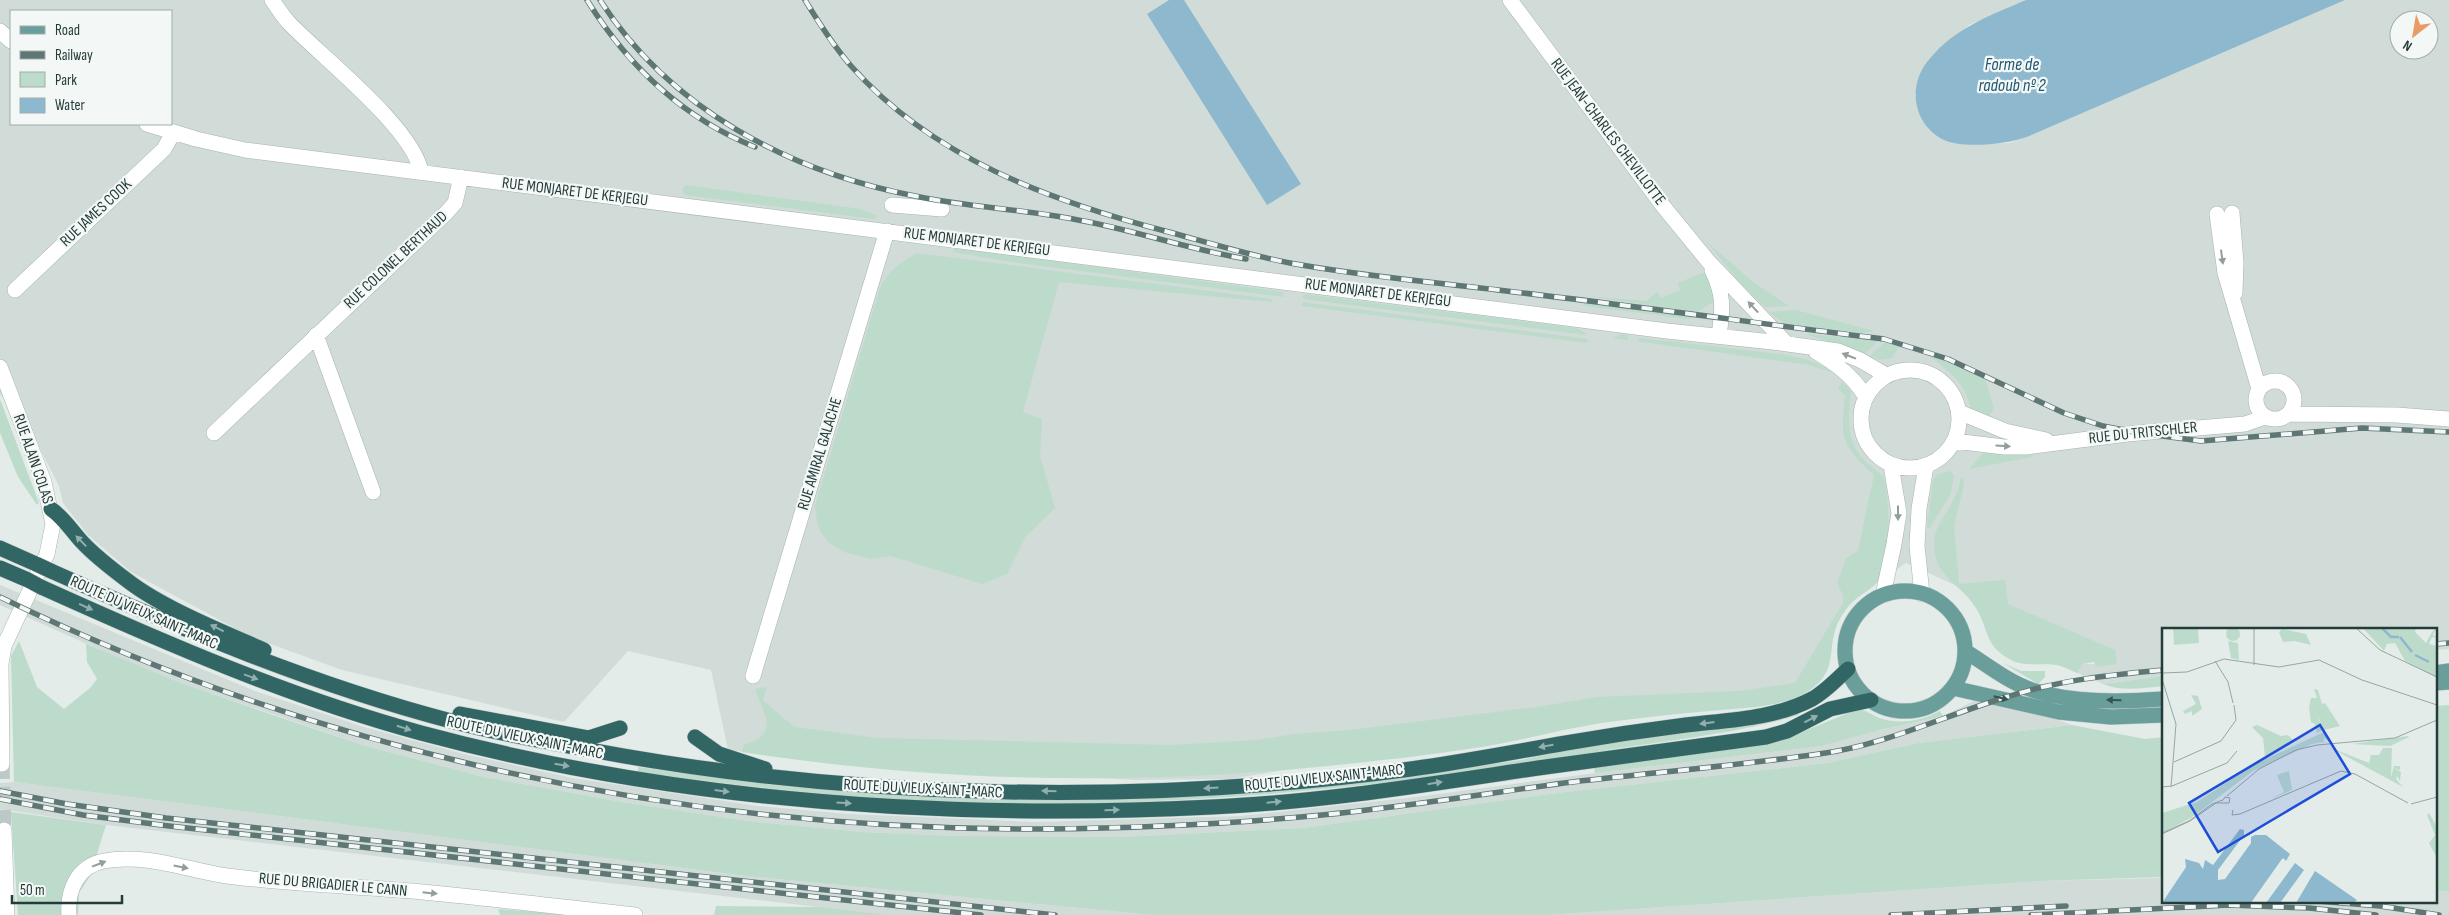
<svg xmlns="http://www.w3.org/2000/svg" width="2449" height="915" font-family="'Sofia Sans Condensed',sans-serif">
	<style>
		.built { fill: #d1dbd8; fill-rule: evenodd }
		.green { fill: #bddbcb }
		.water { fill: #8eb8cd }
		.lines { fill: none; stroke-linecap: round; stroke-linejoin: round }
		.minor-tunnel { stroke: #bdc9c6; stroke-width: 15; stroke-dasharray: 15 8; stroke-linecap: butt }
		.minor-casing { stroke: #a6b4b1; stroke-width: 16 }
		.major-casing { stroke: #c2c8c8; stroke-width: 16 }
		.highway-casing { stroke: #c2c8c8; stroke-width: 16 }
		.minor { stroke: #fff; stroke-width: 15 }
		.major { stroke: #6a9e9a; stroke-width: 15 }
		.highway { stroke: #326664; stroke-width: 15 }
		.rail-casing { stroke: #5e7775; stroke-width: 5.5 }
		.rail { stroke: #f3f8f7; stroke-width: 4; stroke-dasharray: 11; stroke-linecap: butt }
		.highway-bridge-casing { stroke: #c2c8c8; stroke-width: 16; stroke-linecap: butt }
		.highway-bridge { stroke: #326664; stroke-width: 15 }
		.oneway { fill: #929e9c }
		.oneway2 { fill: #92afae }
		.oneway3 { fill: #365451 }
		.labels { text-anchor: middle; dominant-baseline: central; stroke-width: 4.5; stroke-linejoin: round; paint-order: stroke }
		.street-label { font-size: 16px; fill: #243c39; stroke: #f3f8f7 }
		.water-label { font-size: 18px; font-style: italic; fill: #225773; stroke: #f3f8f7 }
		.inset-river { fill: none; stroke: #8eb8cd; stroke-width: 2.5 }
		.inset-road { fill: none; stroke: #97a6a3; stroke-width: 1 }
		.view { fill: #1d4ed8; fill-opacity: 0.15; stroke: #1d4ed8; stroke-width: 2.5 }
		.inset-edge { fill: none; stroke: #243c39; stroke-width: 2.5 }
	</style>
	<rect width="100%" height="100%" fill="#e3ece9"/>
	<!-- built -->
	<path class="built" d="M0,0H2026L1969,25L1927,63L1920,78L1915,96L1944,140L1963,144L2009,143L2027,137L2345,0H2449V649L2435,650V629H2163V676L2103,684L2077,673L2083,664H2117L2115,657L1906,563L1843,606L1794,687L1230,779L1136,780L858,766L728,750L711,670L628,651L564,722L342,670L251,637L131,572L88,535L63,503L59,486L32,433L0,394ZM11,11H171V124H11ZM2399,20H2429V50H2399Z
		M0,585L255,691L364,727L464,754L573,778L758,806L849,814L1036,822L1240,816L1416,797L1595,773L1822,746L1880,730L1943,716L1978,699L2044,715L2072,725L1918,743L1827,763L1557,793L1303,828L1120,837L959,836L863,832L756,822L622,802L484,777L366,746L178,682L127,662L0,605Z
		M14,782L746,876L1152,915H888L106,825L0,809V783Z
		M2163,878V901H2435V890L2449,892V915H1547L2040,881Z"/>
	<!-- green -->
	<path class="green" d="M685,185L861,209L877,216L873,219L685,195L682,190Z
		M1707,242L1753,282L1789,306L1765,307L1742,285Z
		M957,248L1283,292L1284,297L1018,263L952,252Z
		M917,253L1271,299L1272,302L1059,282L1023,412L1042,419L1040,456L1055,508L1025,537L1007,574L982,584L891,556L870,559L844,552L829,543L821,532L817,522L815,506L880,288C889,270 900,263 917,253Z
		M1702,273L1708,274L1715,301L1697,312L1587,296L1646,301L1657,292L1661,298L1680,290L1678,283Z
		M1304,294L1561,326L1579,329L1587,335L1303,299Z
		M1302,302L1588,339L1587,343L1302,306Z
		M1584,303L1697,317L1689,319L1585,306Z
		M1796,310L1874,331L1862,333L1783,323L1769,312Z
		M1621,334L1628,335V340L1638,341V338C1672,341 1705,345 1738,349C1771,354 1807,353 1834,373L1809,365L1613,338Z
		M1806,334L1879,340L1865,354Z
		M1886,341L1900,345L1892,358L1880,360L1870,356Z
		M1930,354L1985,379L1994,408L1988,419L1971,410C1967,385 1951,373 1932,358Z
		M1842,382L1851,391C1848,418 1845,442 1867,463C1873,469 1880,472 1884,479C1890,505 1892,559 1877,582C1872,589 1863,593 1856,599C1848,605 1841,616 1837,625C1827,650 1838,671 1810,690C1785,707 1750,707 1721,710C1684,713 1646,717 1609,722C1572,727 1536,737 1499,744C1443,754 1385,760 1328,766C1132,786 937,782 742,752L744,745C781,733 764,716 755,689L767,687L763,700L794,727L878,738L1170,745L1257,740L1294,734L1350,730L1537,707L1597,697L1739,691L1795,683L1843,603V595L1837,583L1846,558L1858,551L1874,475C1842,445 1840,440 1845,396L1838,389Z
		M0,399L39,503L37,505L18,477L0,433Z
		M1986,450L2036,456L1969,469Z
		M1950,471L1954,475L1951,493L1930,528H1927L1933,480L1938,474Z
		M1961,477L1963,479L1964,485L1954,526L1959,584L2005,580L2008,604L2115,650L2117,664L2096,667L2094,662L2083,664L2077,673C2070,670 2063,666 2056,665C2041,663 2024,667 2011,660C1984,646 1989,629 1976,608C1959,581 1932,577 1934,539C1936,522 1958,502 1961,477Z
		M19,641L37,687L64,709L90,688L97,679L87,662L86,644L178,682L273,715L366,746L484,777L622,802L756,822L863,832L959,836L1120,837L1303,828L1557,793L1827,763L1918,743L2072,725L2145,739L2163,737V877L2040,881L1547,915H1152L746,876L14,782L11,656Z
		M2003,663L2021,671H2045V677L2038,684Z
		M2163,676V686C2144,688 2121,692 2103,684Z
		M2449,705V892L2435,890V706Z
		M1858,709C1866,710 1872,715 1879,718C1900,725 1921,721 1940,711L1943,716L1880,730L1822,746L1595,773L1594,768L1773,741L1807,730Z
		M1798,713L1799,715C1729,736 1657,741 1585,754C1390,787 1193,806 995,804C875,802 756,788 638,772V767L774,785L901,795L986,799L1144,798L1215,795L1426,773L1521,760L1581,747L1653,736L1744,726Z
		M11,812L106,825L90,876L79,893L78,915H18Z
		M716,906L821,907L888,915H714Z
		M498,909L573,915H500Z"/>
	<!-- water -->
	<path class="water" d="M1169,0H1184L1301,184L1267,205L1147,14Z
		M2026,0H2345L2027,137C2007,144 1964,149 1944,140C1914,125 1907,88 1927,62C1954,28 1987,17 2026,0Z"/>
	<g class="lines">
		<!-- minor-tunnel -->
		<path class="minor-tunnel" d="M2,764L4,830"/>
		<defs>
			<path id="minor" d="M272,0C278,8 283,17 290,24C323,58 414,129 421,172
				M1510,0L1663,206L1708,261L1786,343
				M0,31L11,41
				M147,124L196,139L245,150L1667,331L1773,342L1838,351L1860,360L1886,375
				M892,205L942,209
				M2232,213L2236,263L2235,293
				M2217,214L2225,273L2259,389
				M1712,270C1724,295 1723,308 1719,336
				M15,290L164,149L173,133
				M316,335L373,492
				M1815,351C1835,363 1853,376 1865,396
				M0,367L44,482L53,524L47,554L4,646L1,664L2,764
				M1861 419a49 49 0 1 1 98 0a49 49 0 1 1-98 0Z
				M2256 400a19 19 0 1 1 38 0a19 19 0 1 1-38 0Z
				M1959,412L2005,431L2046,440
				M2288,414L2397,415L2449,419
				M214,433L446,213L455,203L461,177
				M1954,441L2004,447H2026L2127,434L2245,424L2265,417
				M1922,594L1917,546L1919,509L1926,466
				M1883,595L1894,544L1899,513L1891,465
				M753,676L887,231
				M4,830L7,915
				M69,915C67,891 77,866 104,861C145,853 187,870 227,876C289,884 351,886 413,891C487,898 561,907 635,915"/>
			<path id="major" d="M1845 651a60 60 0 1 1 120 0a60 60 0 1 1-120 0Z
				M1965,651C1986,664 2008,682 2032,690C2073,703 2120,702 2163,699
				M2435,673L2449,671
				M2435,683L2449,682
				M1953,688L2059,712L2111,717L2163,715"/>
			<path id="highway" d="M51,509C64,518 71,530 82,542C96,557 112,569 128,581C163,608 223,632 264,650
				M0,548L36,564
				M0,568L28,580
				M51,571C181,629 313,685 451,721C499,734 548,742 596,751C862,800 1143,805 1411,769C1463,762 1514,752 1566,743C1606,736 1646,730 1686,725C1728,720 1774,719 1812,699C1825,692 1837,679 1848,669
				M41,587C165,643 289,697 421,733C678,802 947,820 1212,807C1322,802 1430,784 1538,768C1614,757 1690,747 1766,737L1787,731L1830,709L1871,700
				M460,714L589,738L620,728
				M695,737L719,754L765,769"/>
		</defs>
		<!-- minor casing -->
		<use href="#minor" class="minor-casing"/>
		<!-- major casing -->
		<use href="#major" class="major-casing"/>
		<!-- highway casing -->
		<use href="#highway" class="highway-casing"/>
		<!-- minor -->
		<use href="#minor" class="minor"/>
		<!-- major -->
		<use href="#major" class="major"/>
		<!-- highway -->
		<use href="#highway" class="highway"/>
		<defs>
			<path id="rail" d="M587,0C628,66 681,117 755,147
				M600,0C670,109 790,172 915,196C967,207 1021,209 1073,219C1131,229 1187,249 1246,259
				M805,0C819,23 834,47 852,67C933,158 1051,201 1165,231C1206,242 1248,255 1290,263C1366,277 1445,283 1523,293C1643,307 1763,324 1884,339L1948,359L2064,413L2103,426L2139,433L2201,441L2362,428L2449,432
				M0,597C322,754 686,831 1044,829C1137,828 1230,824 1322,815C1403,807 1484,794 1564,783C1649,773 1734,766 1819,754C1886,745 1945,715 2010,696C2060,680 2110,675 2163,670
				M2435,644L2449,643
				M0,791L67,804L166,818L1055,915
				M0,799L83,815L169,826L981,915
				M2317,901L2380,906L2439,915
				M1891,915L2066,906
				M2031,915L2229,905L2309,908L2376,915"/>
		</defs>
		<!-- rail casing -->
		<use href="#rail" class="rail-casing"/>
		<!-- rail -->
		<use href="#rail" class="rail"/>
		<defs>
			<path id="highway-bridge" d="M36,564L51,571
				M28,580L41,587"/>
		</defs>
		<!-- highway-bridge casing -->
		<use href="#highway-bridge" class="highway-bridge-casing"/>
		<!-- highway-bridge -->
		<use href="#highway-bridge" class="highway-bridge"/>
	</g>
	<!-- one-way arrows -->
	<defs><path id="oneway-solid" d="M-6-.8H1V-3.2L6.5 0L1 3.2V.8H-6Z" transform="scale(1.25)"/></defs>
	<g class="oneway">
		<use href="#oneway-solid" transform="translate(2222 257) rotate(82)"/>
		<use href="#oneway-solid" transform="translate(1753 307) rotate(-133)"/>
		<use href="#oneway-solid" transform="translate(1849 356) rotate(-159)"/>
		<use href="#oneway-solid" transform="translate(2003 446) rotate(3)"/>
		<use href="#oneway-solid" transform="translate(1898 513) rotate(90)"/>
		<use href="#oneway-solid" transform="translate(99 864) rotate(-21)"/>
		<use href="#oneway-solid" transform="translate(181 867) rotate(11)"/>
		<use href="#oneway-solid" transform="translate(430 893) rotate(6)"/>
	</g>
	<g class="oneway2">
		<use href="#oneway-solid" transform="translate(81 541) rotate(-134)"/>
		<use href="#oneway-solid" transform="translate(86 607) rotate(24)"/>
		<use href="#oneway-solid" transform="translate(217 628) rotate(-154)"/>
		<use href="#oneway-solid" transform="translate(251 677) rotate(20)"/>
		<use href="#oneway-solid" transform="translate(1811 719) rotate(-27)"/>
		<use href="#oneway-solid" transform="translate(1707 723) rotate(173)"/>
		<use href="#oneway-solid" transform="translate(404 728) rotate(17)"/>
		<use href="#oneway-solid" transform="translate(1546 746) rotate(170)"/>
		<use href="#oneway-solid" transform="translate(562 765) rotate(10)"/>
		<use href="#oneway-solid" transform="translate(1435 783) rotate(-9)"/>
		<use href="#oneway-solid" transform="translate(1211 788) rotate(176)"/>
		<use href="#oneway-solid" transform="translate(722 791) rotate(7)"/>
		<use href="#oneway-solid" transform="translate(1049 791) rotate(-179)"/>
		<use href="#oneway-solid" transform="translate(1274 802) rotate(-5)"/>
		<use href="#oneway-solid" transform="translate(844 803) rotate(4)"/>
		<use href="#oneway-solid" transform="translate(1112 810) rotate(-1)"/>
	</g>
	<g class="oneway3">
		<use href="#oneway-solid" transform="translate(2001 698) rotate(13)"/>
		<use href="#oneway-solid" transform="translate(2114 700) rotate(-179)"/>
	</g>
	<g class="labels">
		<!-- street labels -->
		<g class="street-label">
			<text transform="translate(1608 132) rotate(53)">RUE JEAN-CHARLES CHEVILLOTTE</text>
			<text transform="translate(575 192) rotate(7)">RUE MONJARET DE KERJEGU</text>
			<text transform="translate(96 213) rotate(-43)">RUE JAMES COOK</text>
			<text transform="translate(977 242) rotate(7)">RUE MONJARET DE KERJEGU</text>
			<text transform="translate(396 260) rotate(-43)">RUE COLONEL BERTHAUD</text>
			<text transform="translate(1378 293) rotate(7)">RUE MONJARET DE KERJEGU</text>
			<text transform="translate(2143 433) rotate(-6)">RUE DU TRITSCHLER</text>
			<text transform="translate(820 454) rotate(-73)">RUE AMIRAL GALACHE</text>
			<text transform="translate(33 459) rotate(71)">RUE ALAIN COLAS</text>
			<text transform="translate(144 613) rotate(24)">ROUTE DU VIEUX SAINT-MARC</text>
			<text transform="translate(525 738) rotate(12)">ROUTE DU VIEUX SAINT-MARC</text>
			<text transform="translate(1324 778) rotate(-6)">ROUTE DU VIEUX SAINT-MARC</text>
			<text transform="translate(923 789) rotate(3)">ROUTE DU VIEUX SAINT-MARC</text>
			<text transform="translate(333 885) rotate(5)">RUE DU BRIGADIER LE CANN</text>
		</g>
		<!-- water labels -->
		<g class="water-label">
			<text x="2012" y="64">Forme de<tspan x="2012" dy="21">radoub nº 2</tspan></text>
		</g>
	</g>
	<!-- overview -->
	<g transform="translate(2162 628)">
		<rect width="275" height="275" fill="#e3ece9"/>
		<path d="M64 6a7 7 0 1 1 14 0a7 7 0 1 1-14 0ZM11,0H36L37,15L12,17ZM201,0H254L253,4L264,15L270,4L261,0L270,4L274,0L271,7L275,10L270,9L267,16L275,18V50L243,33L233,15L225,16L222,23ZM120,1L144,6L149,17L133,13L121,14L117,4ZM66,13L76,15L77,32L69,30ZM152,61L156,62L160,76L163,75L178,98L162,102L154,84L161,102L155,105L153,96L149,94L147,79L149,70H155ZM29,67L36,68L40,81L30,88V83L23,86L21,83L34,76ZM95,97L119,108L126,107L132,113L103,129L101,110L90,99ZM162,104L166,112L162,110V114L150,116L91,143L29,190L0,205V185L35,174L93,136ZM247,109L228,118L190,116L246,108ZM169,120L207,135L209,127H217L221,120H230L229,149L232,138H238V142L232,140L239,144L238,153L235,148L234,151L241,159ZM127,143L130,162L109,171L122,164L115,147ZM267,185L275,199V230L267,215L273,207L265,187Z" fill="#bddbcb"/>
		<path d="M78,201L82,202V207L56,242V252L63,251L89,215V209L93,207H104L128,226L124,233L120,231L89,275H0L24,239L23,231L37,235L41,241L43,232L51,237ZM133,235L142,242L118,275H104ZM153,243L195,272L192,275H134Z" fill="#8eb8cd"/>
		<path d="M121,230L124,233L89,275Z" fill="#e3ece9"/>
		<path class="inset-river" d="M220,0L229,9H237M238,9L250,24M253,27L267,34"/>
		<path class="inset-road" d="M120,0H146M194,0L218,22L275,49M53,33L66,54L71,75M92,37V0M0,45L25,44L62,31L117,39L157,32L200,52L275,77M0,51L14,96L9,159M12,134L59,113L74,92L72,77M0,159L10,158L65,135L75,123M65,168L97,141L134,122L155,117L233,110L275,92M249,176L275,169M71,182L70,187L78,186L179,143L193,146L246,175M0,205L27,193L50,176L61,172L63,169L68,170L67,175H54L28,193L0,206"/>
		<path class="view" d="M158,97L188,146L56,224L27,175Z"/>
		<rect width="275" height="275" class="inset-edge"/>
	</g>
	<!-- legend -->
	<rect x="10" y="10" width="162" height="115" fill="#f3f8f7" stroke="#a0adab"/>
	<rect x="20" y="26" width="25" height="8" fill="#6a9e9a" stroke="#a0adab"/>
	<text x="55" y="35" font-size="15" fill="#243c39">Road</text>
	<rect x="20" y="51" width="25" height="8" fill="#5e7775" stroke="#a0adab"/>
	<text x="55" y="60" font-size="15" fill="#243c39">Railway</text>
	<rect x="20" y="72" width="25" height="15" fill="#bddbcb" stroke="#a0adab"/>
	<text x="55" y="85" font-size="15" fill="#243c39">Park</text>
	<rect x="20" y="98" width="25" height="15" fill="#8eb8cd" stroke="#a0adab"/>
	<text x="55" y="110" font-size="15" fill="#243c39">Water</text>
	<!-- north arrow -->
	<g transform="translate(2414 35) rotate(211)"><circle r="24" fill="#f3f8f7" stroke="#a0adab"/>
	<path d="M0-4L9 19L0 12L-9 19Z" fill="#e89c64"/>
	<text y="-8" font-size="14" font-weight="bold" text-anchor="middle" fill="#243c39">N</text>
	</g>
	<!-- scale -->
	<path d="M12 895v8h110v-8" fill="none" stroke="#243c39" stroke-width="2.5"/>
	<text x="20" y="895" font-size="15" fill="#243c39" stroke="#f3f8f7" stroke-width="4" paint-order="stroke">50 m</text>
</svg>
